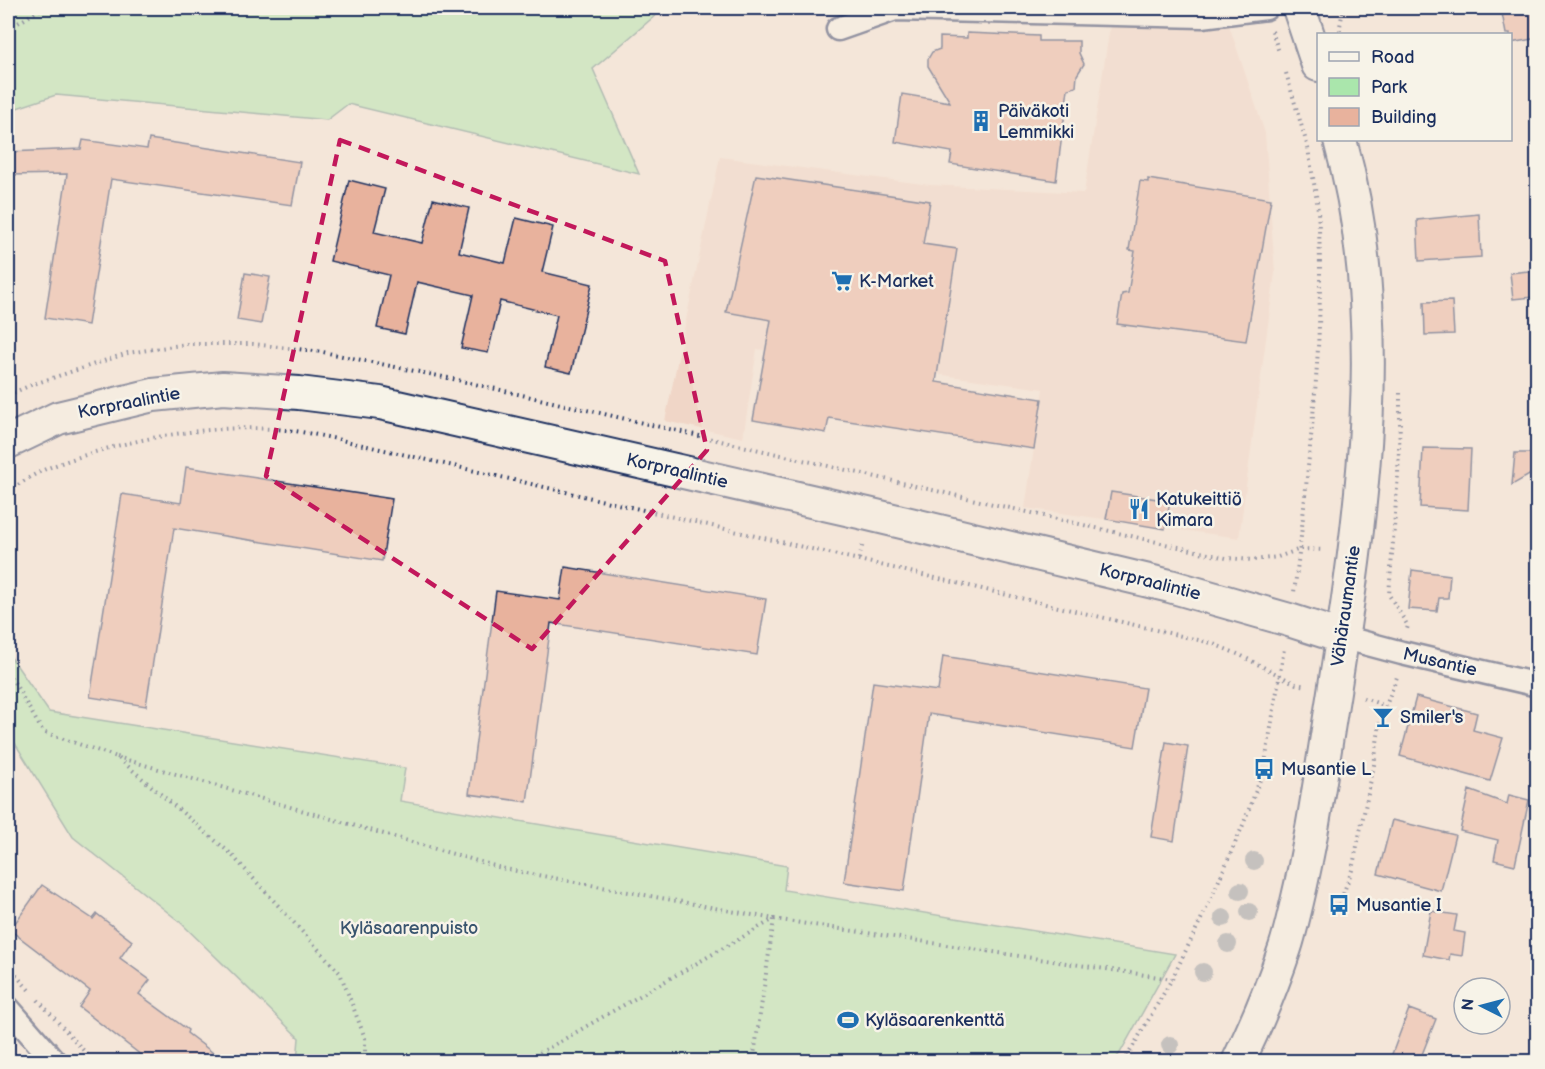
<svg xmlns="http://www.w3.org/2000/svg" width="1545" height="1069" font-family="'Balsamiq Sans',sans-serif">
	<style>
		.built { fill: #f0d6c7 }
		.green { fill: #aae6ac; stroke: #628a85; stroke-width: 1.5 }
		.building { fill: #e8b29d; stroke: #1b2f5e; stroke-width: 1.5 }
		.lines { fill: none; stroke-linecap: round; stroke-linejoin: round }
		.street-casing { stroke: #1b2f5e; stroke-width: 27 }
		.secondary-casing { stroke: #1b2f5e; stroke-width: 36 }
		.path { stroke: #1b2f5e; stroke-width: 4; stroke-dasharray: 1.5 4.5; stroke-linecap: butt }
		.street { stroke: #f7f3e8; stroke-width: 22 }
		.secondary { stroke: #f7f3e8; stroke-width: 32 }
		.tree { fill: #8d969e }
		.marked { fill: none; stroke: #c2185b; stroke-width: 4.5; stroke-dasharray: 12 8; stroke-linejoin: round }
		.labels { text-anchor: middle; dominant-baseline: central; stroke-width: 5; stroke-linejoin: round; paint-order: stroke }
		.poi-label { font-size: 18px; fill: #1b2f5e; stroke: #f7f3e8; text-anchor: start }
		.street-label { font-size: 18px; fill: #1b2f5e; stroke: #f7f3e8 }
		.park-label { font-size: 18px; fill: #38546e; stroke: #f7f3e8 }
	</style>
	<rect width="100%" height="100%" fill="#f4e6d9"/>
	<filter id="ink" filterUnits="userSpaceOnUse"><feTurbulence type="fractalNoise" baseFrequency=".0167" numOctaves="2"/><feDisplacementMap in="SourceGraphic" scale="12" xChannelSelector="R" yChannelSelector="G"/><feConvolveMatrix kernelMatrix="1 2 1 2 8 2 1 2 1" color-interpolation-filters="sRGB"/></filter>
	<g filter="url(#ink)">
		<!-- built -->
		<path class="built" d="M1225,13L1265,133L1275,273L1239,538L1025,508L1043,389L757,349L743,438L665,421L720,157L930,185L1084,193L1112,14Z"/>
		<!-- green -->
		<path class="green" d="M8,8H664L593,69L639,174L348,104L327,120L56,95L8,111Z
			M8,653L49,712L405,768L400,801L787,866L784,890L1175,954L1120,1053L1114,1061H297L299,1038L180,922L73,837L8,732Z"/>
		<!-- building -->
		<path class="building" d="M1501,8H1538V38L1510,43V34H1506Z
			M967,33L1039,36V41H1079V53L1084,64L1077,75L1076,87L1068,89L1056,181L950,164L952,152L895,142L902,94L950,102L928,66V59L932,52L940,49V37L967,38Z
			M149,139L300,162L292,205L111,179L88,325L45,318L67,174L8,175V152L81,149L83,140L147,149Z
			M756,175L930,201L923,244L957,249L936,382L1042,399L1034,449L829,418L826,433L753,420L771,320L726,312Z
			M1148,179L1271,199L1246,341L1117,324L1122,294L1128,293L1135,251L1129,250L1140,181L1148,182Z
			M349,180L385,189L374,232L422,243L433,199L469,208L459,252L505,263L516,218L553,227L542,272L592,284L571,373L545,367L557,315L500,301L488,353L461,348L473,295L417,282L405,334L377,328L389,275L330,261Z
			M1479,214L1481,257L1419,261L1417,220Z
			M1538,270V293H1534V297L1513,299L1510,273Z
			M245,273L270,277L261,324L237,320Z
			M1452,301L1454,334L1425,335L1424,302Z
			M1423,448L1471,449L1468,510L1420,507Z
			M1515,453H1538V470L1512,485Z
			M186,467L392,499L382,561L174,528L146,706L90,697L122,494L181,503Z
			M1111,492L1170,501L1165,529L1106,519Z
			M565,567L766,599L757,655L551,623L527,802L469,794L496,591L560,600Z
			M1412,570L1450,575L1448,598H1439L1437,611L1408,609Z
			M943,656L1145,688L1135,747L929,714L904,891L844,882L873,682L938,691Z
			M1416,697L1477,713L1473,730L1503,738L1490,781L1400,756Z
			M1166,742L1188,746L1174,841L1151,837Z
			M1469,790L1507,804L1509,795L1529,800L1515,865L1494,860L1498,840L1460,831Z
			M1392,820L1455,835L1441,891L1378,874Z
			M42,885L93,919L97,914L132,941L120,958L150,980L139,994L188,1030L187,1033L225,1062H150L79,1007L90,991L10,930Z
			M1431,911L1457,915L1454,931L1465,933L1462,956L1450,954L1449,960L1423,955Z
			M1409,1009L1436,1019L1419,1062H1389Z"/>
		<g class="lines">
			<defs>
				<path id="street" d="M838,29L895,9L1202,16L1266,8
					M1342,637L1402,653L1538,685
					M8,1008L55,1062"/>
				<path id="secondary" d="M1299,8L1318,65
					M8,442L58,418L153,395L223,388L299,393L380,403L868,514L1170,586L1289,620L1342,637
					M1238,1062C1256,1025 1272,987 1285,948C1290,933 1293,918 1297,902C1313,835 1322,766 1333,698C1362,513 1391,323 1340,140"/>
			</defs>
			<!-- street casing -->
			<use href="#street" class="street-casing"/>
			<!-- secondary casing -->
			<use href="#secondary" class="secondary-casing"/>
			<!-- path -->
			<path class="path" d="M8,29L43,8
				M1272,31L1279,52
				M1340,31V26L1343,10L1347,8
				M1286,73L1308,148C1311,169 1316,190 1318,211C1323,289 1318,369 1310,447C1305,495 1301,544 1294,592
				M1400,393V423L1398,474L1389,595L1408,626L1407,629
				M8,395L31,385L128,353L187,344H253L323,352L453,379L1226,558L1253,560L1278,557L1300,549L1324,550
				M8,491C21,483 34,474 48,468C123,439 215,421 295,431C314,434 332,438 350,442L859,560L1211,643L1240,655L1296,684L1306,686
				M859,559L863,543
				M8,672L43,732L117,757L230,853L340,973L365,1038V1062
				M1363,698L1386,706
				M117,757L505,869L774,919L753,1062
				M1339,905L1352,870L1374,765L1380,721L1397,677
				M8,966L29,990
				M38,1000L94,1062
				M524,1062L774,919L1172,979
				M1124,1062L1172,979L1209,903L1243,825L1264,769L1284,649"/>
			<!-- street -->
			<use href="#street" class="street"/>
			<!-- secondary -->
			<use href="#secondary" class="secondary"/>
		</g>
		<!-- trees -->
		<g class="tree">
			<circle cx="1254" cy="861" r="9"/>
			<circle cx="1240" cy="891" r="9"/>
			<circle cx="1249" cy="912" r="9"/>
			<circle cx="1223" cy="918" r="9"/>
			<circle cx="1228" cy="944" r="9"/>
			<circle cx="1203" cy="972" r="9"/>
			<circle cx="1170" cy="1045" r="9"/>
		</g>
	</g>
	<!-- marked area -->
	<path d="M0 0H1545V1069H0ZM340,140L665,261L707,450L532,649L266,476Z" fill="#f4e6d9" fill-opacity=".55" fill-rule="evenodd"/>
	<path class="marked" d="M340,140L665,261L707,450L532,649L266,476Z"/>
	<!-- icons -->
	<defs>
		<symbol id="building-bare" viewBox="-9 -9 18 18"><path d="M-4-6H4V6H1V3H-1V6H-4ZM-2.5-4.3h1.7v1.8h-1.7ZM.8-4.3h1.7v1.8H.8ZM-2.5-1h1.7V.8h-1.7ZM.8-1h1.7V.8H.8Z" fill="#1f6fb2" stroke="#f7f3e8" stroke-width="2.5" paint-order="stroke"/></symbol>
		<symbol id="supermarket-bare" viewBox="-9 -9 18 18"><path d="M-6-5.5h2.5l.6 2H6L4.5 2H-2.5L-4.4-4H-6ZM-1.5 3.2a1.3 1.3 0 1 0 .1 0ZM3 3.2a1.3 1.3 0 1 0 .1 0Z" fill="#1f6fb2" stroke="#f7f3e8" stroke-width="2.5" paint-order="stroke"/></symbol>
		<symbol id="restaurant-bare" viewBox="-9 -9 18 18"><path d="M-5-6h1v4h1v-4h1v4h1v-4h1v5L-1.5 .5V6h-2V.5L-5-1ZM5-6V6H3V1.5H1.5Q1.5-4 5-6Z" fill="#1f6fb2" stroke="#f7f3e8" stroke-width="2.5" paint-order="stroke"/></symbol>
		<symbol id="bar-bare" viewBox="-9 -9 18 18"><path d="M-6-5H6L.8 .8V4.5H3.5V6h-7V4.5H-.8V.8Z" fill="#1f6fb2" stroke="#f7f3e8" stroke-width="2.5" paint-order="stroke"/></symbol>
		<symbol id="bus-bare" viewBox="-9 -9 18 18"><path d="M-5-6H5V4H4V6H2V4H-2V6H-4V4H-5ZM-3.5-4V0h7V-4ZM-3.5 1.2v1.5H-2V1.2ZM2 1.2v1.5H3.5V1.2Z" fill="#1f6fb2" stroke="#f7f3e8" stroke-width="2.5" paint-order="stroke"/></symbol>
		<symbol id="stadium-bare" viewBox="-9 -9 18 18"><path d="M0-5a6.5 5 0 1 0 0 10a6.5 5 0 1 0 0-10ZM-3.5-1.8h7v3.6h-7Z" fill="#1f6fb2" stroke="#f7f3e8" stroke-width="2.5" paint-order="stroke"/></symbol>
	</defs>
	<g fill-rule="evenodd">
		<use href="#building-bare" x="966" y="106" width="30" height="30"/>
		<use href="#supermarket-bare" x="827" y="266" width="30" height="30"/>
		<use href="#restaurant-bare" x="1124" y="494" width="30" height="30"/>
		<use href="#bar-bare" x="1368" y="702" width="30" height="30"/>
		<use href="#bus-bare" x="1249" y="754" width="30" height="30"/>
		<use href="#bus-bare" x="1324" y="890" width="30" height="30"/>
		<use href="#stadium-bare" x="833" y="1005" width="30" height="30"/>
	</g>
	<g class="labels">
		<!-- poi labels -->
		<g class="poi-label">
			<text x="998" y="111">Päiväkoti<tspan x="998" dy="21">Lemmikki</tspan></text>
			<text x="859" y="281">K-Market</text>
			<text x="1156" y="499">Katukeittiö<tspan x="1156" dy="21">Kimara</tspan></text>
			<text x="1400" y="717">Smiler's</text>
			<text x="1281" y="769">Musantie L</text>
			<text x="1356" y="905">Musantie I</text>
			<text x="865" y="1020">Kyläsaarenkenttä</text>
		</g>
		<!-- street labels -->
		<g class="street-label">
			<text transform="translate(129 403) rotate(-11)">Korpraalintie</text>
			<text transform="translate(677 471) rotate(13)">Korpraalintie</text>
			<text transform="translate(1150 582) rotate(14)">Korpraalintie</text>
			<text transform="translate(1346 606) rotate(-82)">Vähäraumantie</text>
			<text transform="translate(1440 662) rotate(13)">Musantie</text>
		</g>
		<!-- park labels -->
		<g class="park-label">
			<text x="409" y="928">Kyläsaarenpuisto</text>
		</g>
	</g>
	<!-- margin -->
	<rect width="1545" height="1069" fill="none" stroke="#f7f3e8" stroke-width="30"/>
	<rect x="15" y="15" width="1515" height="1039" fill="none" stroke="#1b2f5e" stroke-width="2" filter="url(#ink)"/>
	<!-- legend -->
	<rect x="1317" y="33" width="195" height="108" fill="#f7f3e8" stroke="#9fa5b1" stroke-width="1.5"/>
	<rect x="1329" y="52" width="30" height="9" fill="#f7f3e8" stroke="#9fa5b1" stroke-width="1.5"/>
	<text x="1371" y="63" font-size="18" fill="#1b2f5e">Road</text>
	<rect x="1329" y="78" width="30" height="18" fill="#aae6ac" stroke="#9fa5b1" stroke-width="1.5"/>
	<text x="1371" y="93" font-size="18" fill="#1b2f5e">Park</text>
	<rect x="1329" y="108" width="30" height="18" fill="#e8b29d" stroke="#9fa5b1" stroke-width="1.5"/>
	<text x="1371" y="123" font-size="18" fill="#1b2f5e">Building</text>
	<!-- north arrow -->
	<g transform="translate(1482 1006) rotate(276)"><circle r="28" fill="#f7f3e8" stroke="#9fa5b1" stroke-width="1.5"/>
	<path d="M0-4.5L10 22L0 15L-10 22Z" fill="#1f6fb2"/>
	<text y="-9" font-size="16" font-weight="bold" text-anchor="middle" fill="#1b2f5e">N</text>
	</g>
</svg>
